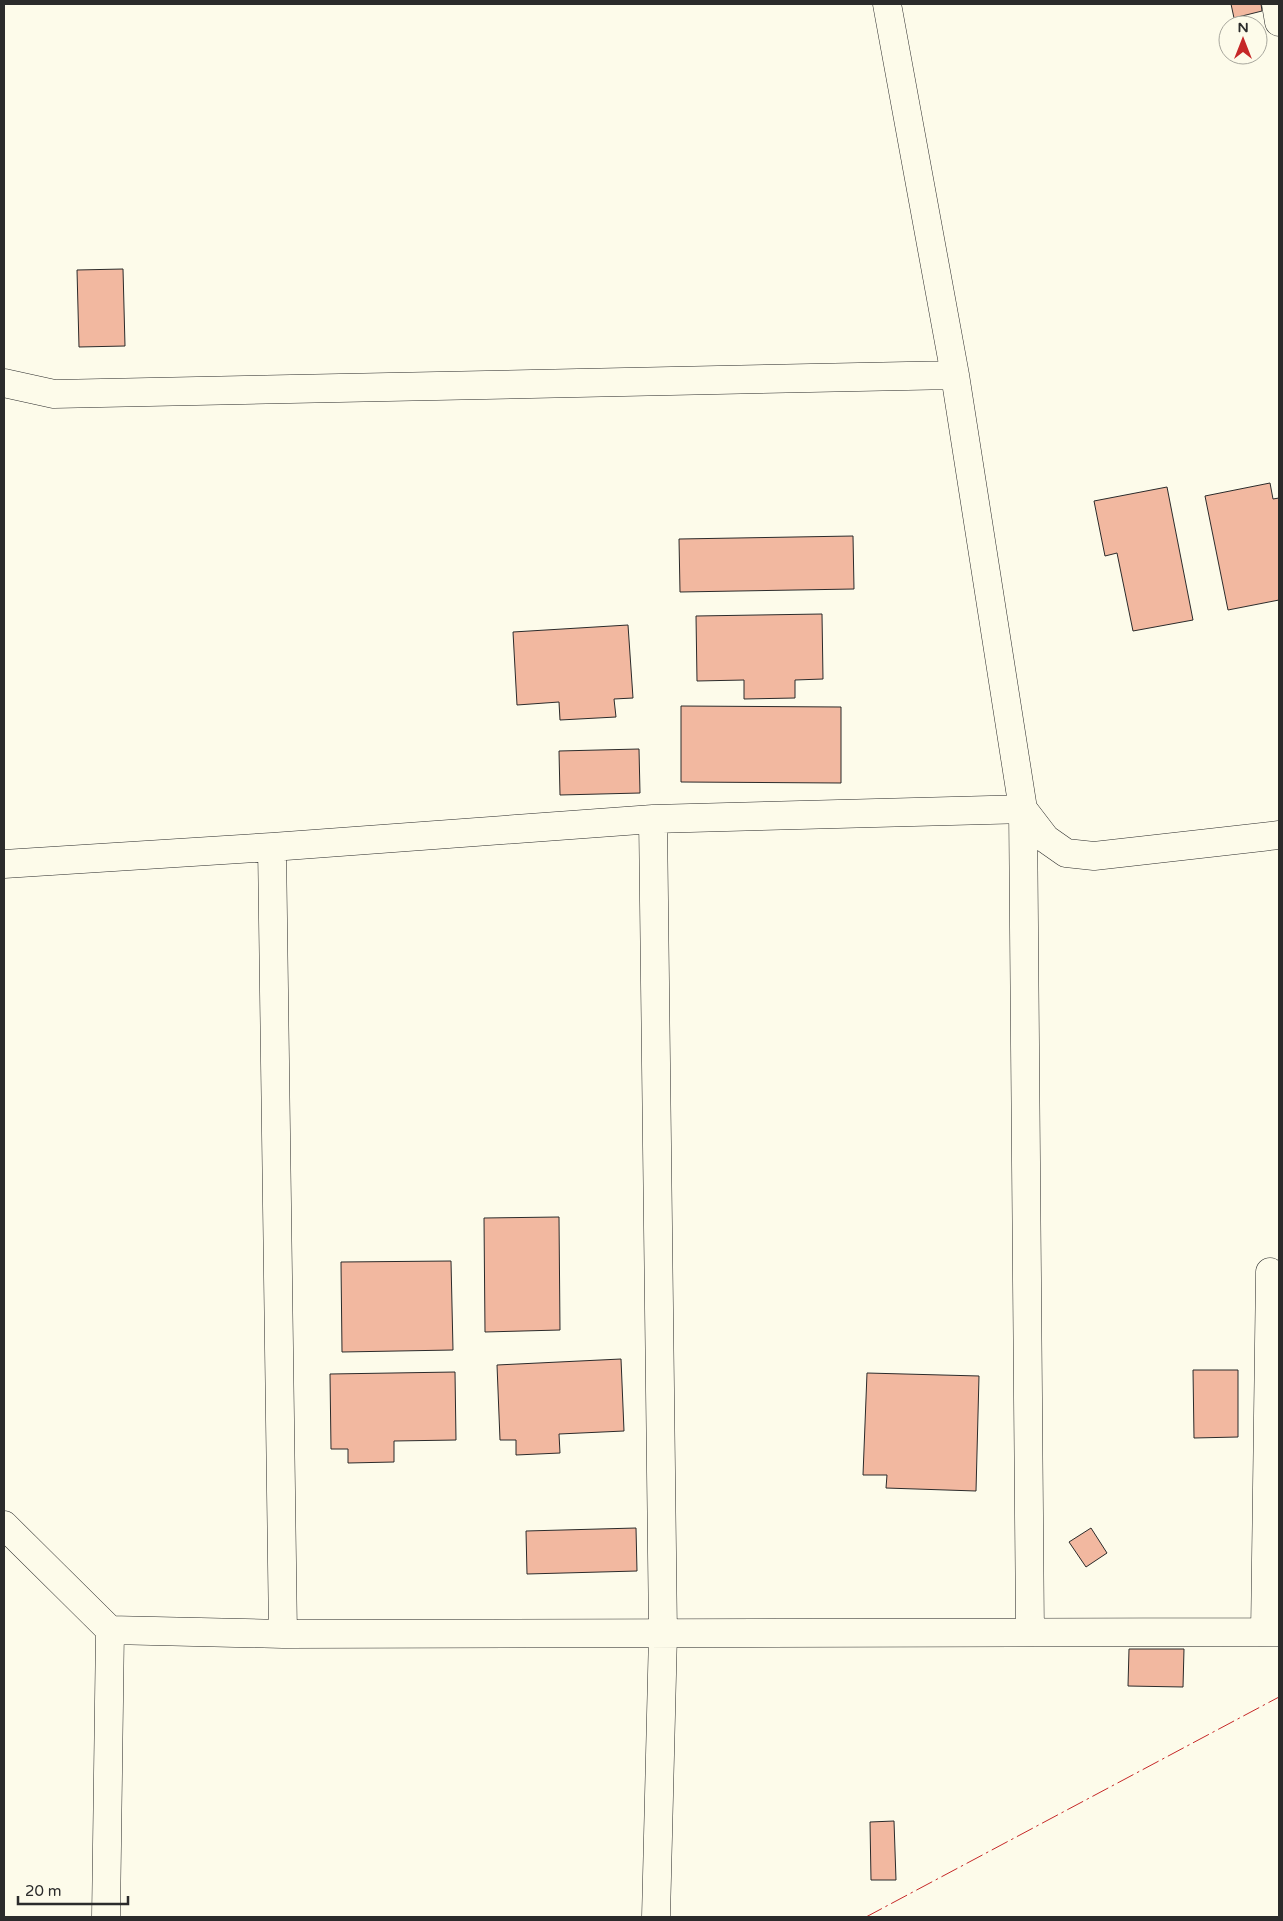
<svg xmlns="http://www.w3.org/2000/svg" width="1283" height="1921" font-family="'Varela Round',sans-serif">
	<style>
		.building { fill: #f2b8a0; stroke: #2b2b2b }
		.lines { fill: none; stroke-linecap: round; stroke-linejoin: round }
		.minor-casing { stroke: #2b2b2b; stroke-width: 29 }
		.minor { stroke: #fdfbea; stroke-width: 28 }
		.power { stroke: #c62828; stroke-width: 1; stroke-dasharray: 18 4 2.5 4; stroke-linecap: butt }
	</style>
	<rect width="100%" height="100%" fill="#fdfbea"/>
	<!-- building -->
	<path class="building" d="M1231,4H1261L1262,11L1234,18Z
		M123,269L125,346L79,347L77,270Z
		M1270,483L1273,499L1279,498V600L1228,610L1205,496Z
		M1167,487L1193,620L1133,631L1117,553L1105,556L1094,501Z
		M853,536L854,589L680,592L679,539Z
		M822,614L823,679L795,680V698L744,699V680L697,681L696,616Z
		M628,625L633,698L614,699L616,717L560,720L559,702L517,705L513,632Z
		M681,706L841,707V783L681,782Z
		M639,749L640,793L560,795L559,751Z
		M559,1217L560,1330L485,1332L484,1218Z
		M451,1261L453,1350L342,1352L341,1262Z
		M621,1359L624,1431L559,1434L560,1453L516,1455V1440H500L497,1365Z
		M1193,1370H1238V1437L1194,1438Z
		M455,1372L456,1440L394,1441V1462L348,1463V1449H331L330,1374Z
		M867,1373L979,1376L976,1491L886,1488L887,1475H863Z
		M636,1528L637,1571L527,1574L526,1531Z
		M1091,1528L1107,1553L1086,1567L1069,1542Z
		M1129,1649H1184L1183,1687L1128,1686Z
		M894,1821L896,1880H871L870,1822Z"/>
	<g class="lines">
		<defs>
			<path id="minor" d="M887,4L955,375L1023,809L1030,1632
				M1276,4L1279,22
				M4,383L54,394L955,375
				M653,819L663,1634L656,1917
				M272,847L283,1634
				M4,864L272,847L653,819L1023,809L1046,839L1066,853L1094,856L1279,835
				M4,1525L110,1630L283,1634L1279,1632
				M1265,1632L1270,1272
				M106,1917L110,1630"/>
		</defs>
		<!-- minor casing -->
		<use href="#minor" class="minor-casing"/>
		<!-- minor -->
		<use href="#minor" class="minor"/>
		<!-- power -->
		<path class="power" d="M866,1917L1279,1697"/>
	</g>
	<!-- border -->
	<rect width="1283" height="1921" fill="none" stroke="#2b2b2b" stroke-width="10"/>
	<!-- north arrow -->
	<g transform="translate(1243 40)"><circle r="24" fill="#fdfbea" stroke="#a9a89e"/>
	<path d="M0-4L9 19L0 12L-9 19Z" fill="#c62828"/>
	<text y="-8" font-size="14" font-weight="bold" text-anchor="middle" fill="#2b2b2b">N</text>
	</g>
	<!-- scale -->
	<path d="M18 1896v8h110v-8" fill="none" stroke="#2b2b2b" stroke-width="2.5"/>
	<text x="25" y="1896" font-size="15" fill="#2b2b2b" stroke="#fdfbea" stroke-width="4" paint-order="stroke">20 m</text>
</svg>
